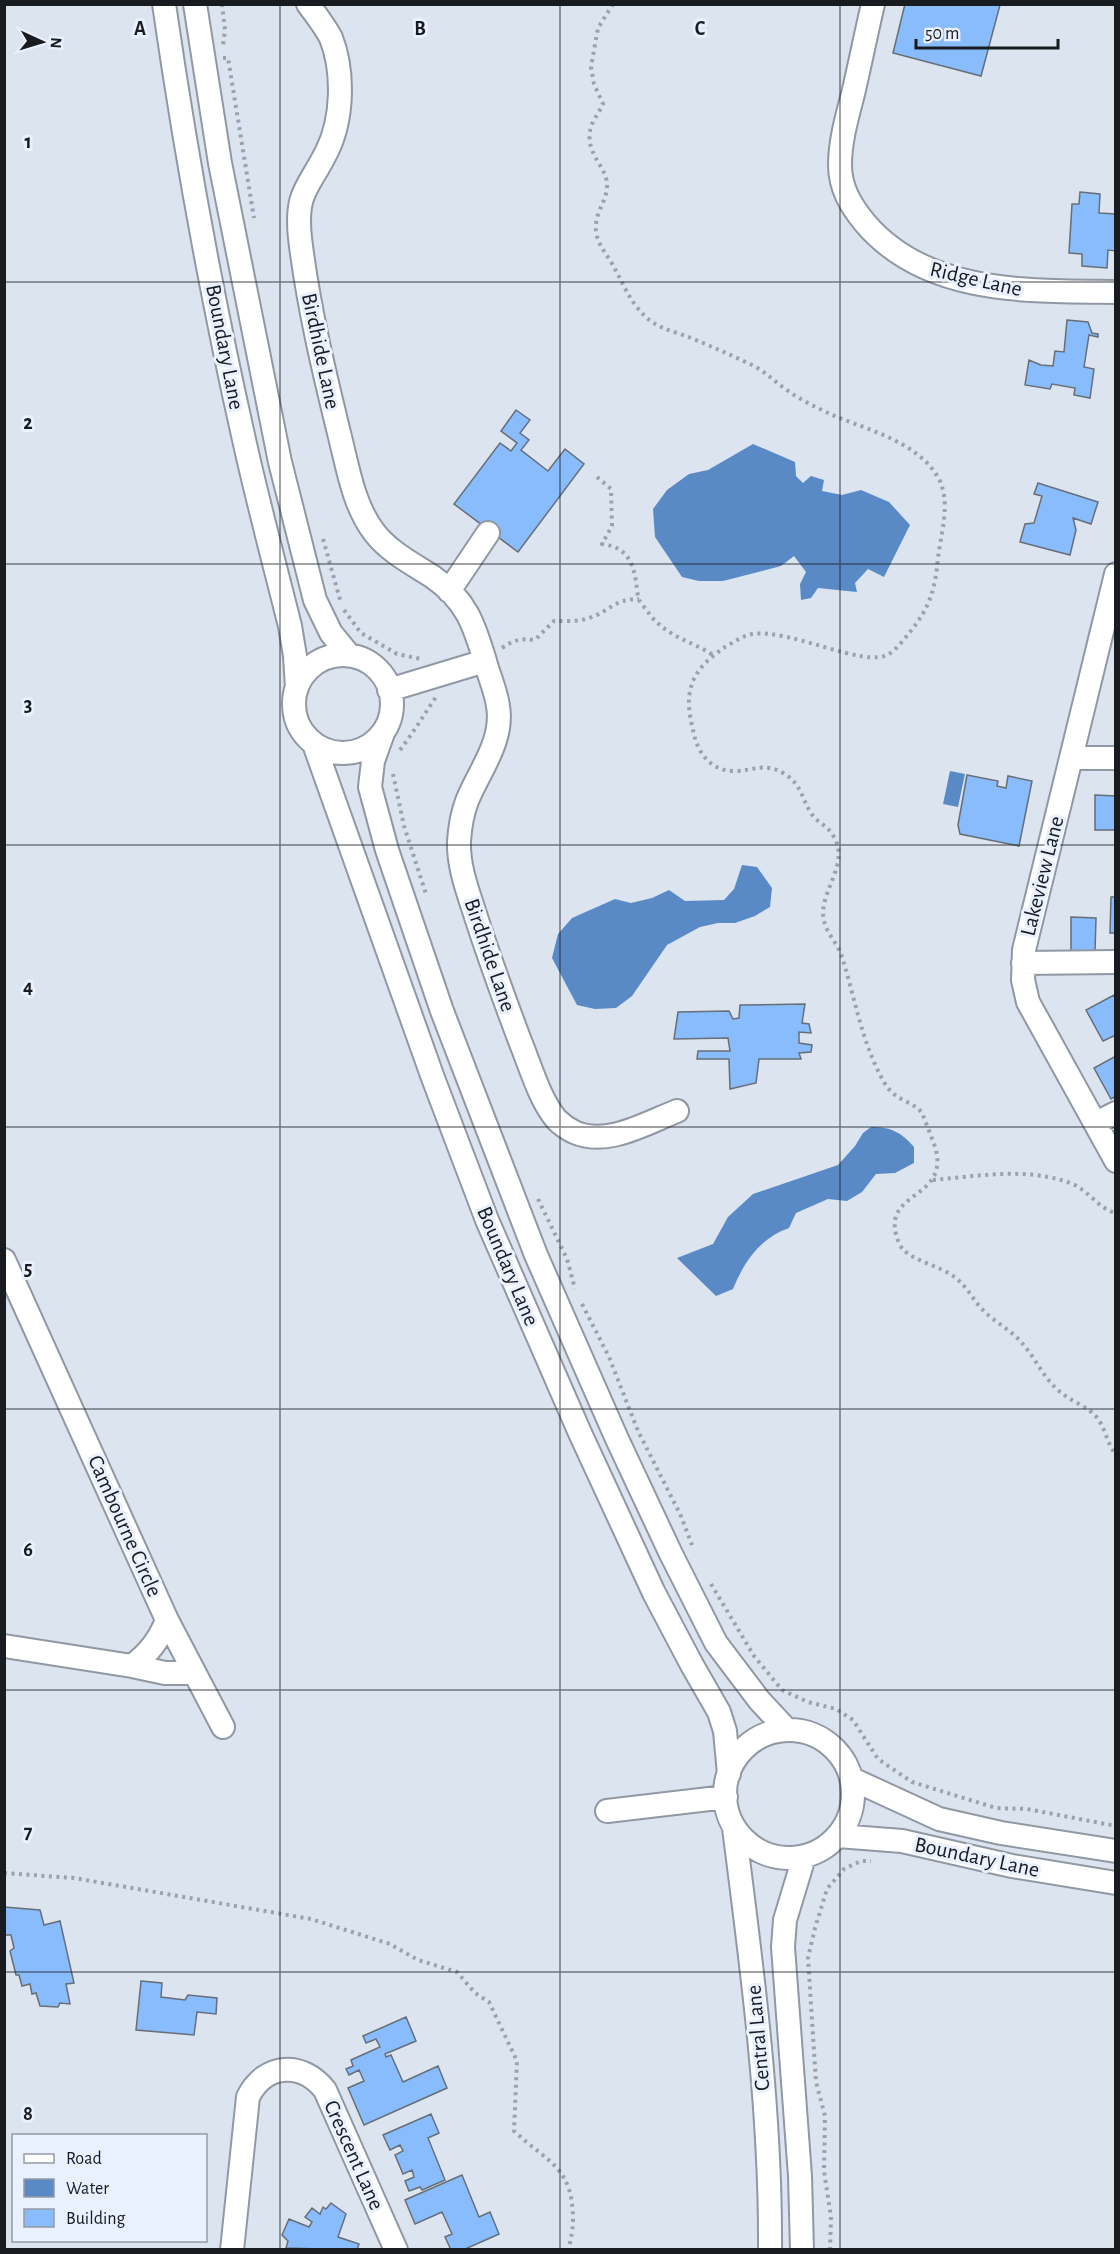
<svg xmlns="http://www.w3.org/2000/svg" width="1120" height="2254" font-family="'Alegreya Sans',sans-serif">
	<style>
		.water { fill: #598ac6 }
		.building { fill: #89bcfc; stroke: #666e78; stroke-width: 1.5 }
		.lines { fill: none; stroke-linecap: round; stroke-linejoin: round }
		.minor-casing { stroke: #9098a3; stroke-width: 26 }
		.path { stroke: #9ba2ab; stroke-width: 4; stroke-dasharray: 3 4.5; stroke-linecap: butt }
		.minor { stroke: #fff; stroke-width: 22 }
		.grid { fill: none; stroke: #181b1f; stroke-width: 1.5; stroke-opacity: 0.55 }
		.labels { text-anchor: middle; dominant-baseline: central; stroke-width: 6; stroke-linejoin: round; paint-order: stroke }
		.street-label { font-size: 22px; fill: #181b1f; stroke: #e8f1fd }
		.grid-label { font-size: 20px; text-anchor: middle; font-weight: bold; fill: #181b1f; stroke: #e8f1fd; stroke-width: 6; stroke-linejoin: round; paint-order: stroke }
	</style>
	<rect width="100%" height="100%" fill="#dbe4ef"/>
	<!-- water -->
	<path class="water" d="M753,444L795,462L796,476L803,483L811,476L824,480L822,491L842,495L861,490L889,502L910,525L884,577L868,569L855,583L857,592L818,588L811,598L801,600L800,584L806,572L794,556L781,566L723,581H699L682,577L655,537L653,509L667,490L689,474L708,470Z
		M950,771L965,774L958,807L943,804Z
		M742,865L757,867L772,888L770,907L755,916L735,923H718L700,927L667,945L632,996L616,1008L595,1009L577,1005L552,958L558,934L572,918L615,899L631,903L652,898L669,890L685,901L724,900L734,889Z
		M871,1127C891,1127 901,1132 914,1147V1163L895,1173L876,1174L862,1192L847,1201L828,1199L796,1213L789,1228C760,1238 744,1262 733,1289L716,1296L677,1258L713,1244L728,1217L753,1194L838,1165L855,1146L863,1133Z"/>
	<!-- building -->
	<path class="building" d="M905,4L1000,5L981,76L893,53Z
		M1080,192L1100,194L1099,213L1116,214V251L1108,250L1107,268L1082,266V254L1069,253L1072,204H1079Z
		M1067,320L1088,322L1092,333L1098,334V337L1089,335L1084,367L1094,369L1090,398L1074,395L1075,388L1052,384L1050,389L1025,385L1029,360L1041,365L1053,366L1055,351L1064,352Z
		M516,410L530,420L520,433L529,440L521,450L548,471L565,449L584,464L518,552L454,504L500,443L511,451L517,443L501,431Z
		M1038,483L1098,502L1091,524L1073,518L1076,530L1070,555L1020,542L1025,524L1034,523L1042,496L1034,494Z
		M967,775L998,781L997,786L1006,788L1008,776L1032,781L1019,846L960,834L958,825Z
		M1095,795L1116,796V830H1095Z
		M1111,897H1116V933H1110Z
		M1071,917L1096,918L1095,952L1071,951Z
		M1114,995L1116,998V1035L1103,1041L1086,1010Z
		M805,1004L802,1023L809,1024L811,1033L799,1032V1043L812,1045L811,1052L799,1053L801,1059H759L756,1083L730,1089L729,1059H697L698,1051H730L728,1038L674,1039L678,1012L729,1011L733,1019L739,1018L740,1005Z
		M1116,1056V1096L1111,1099L1094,1068Z
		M4,1907L40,1910L44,1925L60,1921L74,1983L66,1984L70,2004L60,2003L58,2007L40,2006L36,1993L32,1994L30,1984L22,1986L19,1975H16L10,1951L14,1948L11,1935H4Z
		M141,1981L162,1983L161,1997L185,2000L188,1995L217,1998L216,2014L197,2012L194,2035L136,2030Z
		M406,2017L416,2041L385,2054L386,2057L391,2055L403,2082L438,2066L447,2088L364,2125L348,2088L364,2081L359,2070L349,2075L346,2069L353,2066L351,2060L380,2047L376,2039L366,2043L363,2036Z
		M431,2114L439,2133L428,2138L445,2180L422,2190L420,2187L409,2191L405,2181L414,2177L412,2170L403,2174L395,2155L403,2151L400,2145L390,2150L383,2135Z
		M462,2175L479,2217L490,2212L499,2234L463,2250H451L445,2237L452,2234L442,2212L415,2224L405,2200Z
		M331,2203L346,2214L338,2237L359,2244L357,2250L286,2248L288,2241L282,2235L289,2219L309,2227L312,2222L305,2217L312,2208L320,2214L323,2207L326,2209Z"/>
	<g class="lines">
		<defs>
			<path id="minor" d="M164,4C185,149 211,293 243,435C257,499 274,562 290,626L295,656L297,688
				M195,4L220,163L280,462L315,600L331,633L349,655
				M308,4C316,15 325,26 331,38C344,71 343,119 327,151C309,188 295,191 300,238C308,305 324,372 340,437C348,469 354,506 374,532C389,552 413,564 433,577C466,600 474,624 485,661C489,676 496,691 498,706C504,741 479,771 467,801C462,814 460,827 459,841C458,868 469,894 477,920C490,960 505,1001 520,1041C530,1065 540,1101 557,1120C562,1125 568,1129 574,1132C607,1147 646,1123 677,1111
				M873,4C866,34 860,64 853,94C847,117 840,141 840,165C840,188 851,206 865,223C926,295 1029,291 1116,292
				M1116,574L1024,950L1023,980L1028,1002L1116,1161
				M449,591L488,533
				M294 704a49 49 0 1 1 98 0a49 49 0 1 1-98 0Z
				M389,690L485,661
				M383,733L373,761L370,787L387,850L442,1011L536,1255L617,1439L671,1554L716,1643L759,1700L786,1729
				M314,744L433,1078L487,1220L580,1433L654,1593L692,1665L719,1712L725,1731L729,1774
				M1072,758H1116
				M1023,963L1116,962
				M1096,1123L1116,1113
				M4,1260L167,1620C159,1640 149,1653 132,1666L4,1646
				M167,1620L223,1727
				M132,1666L165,1673H194
				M725 1794a64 64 0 1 1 128 0a64 64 0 1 1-128 0Z
				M852,1779L939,1819L1001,1833L1116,1851
				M607,1811L726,1797
				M734,1828C752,1968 771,2109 770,2250
				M838,1836L902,1841L1012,1866L1116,1883
				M232,2250L248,2097C265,2063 302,2061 325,2090L396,2250
				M802,2250L800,2176L783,1947L785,1920L804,1857"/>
		</defs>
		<!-- minor casing -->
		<use href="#minor" class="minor-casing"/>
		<!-- path -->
		<path class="path" d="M222,4L225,30L223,45
			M613,4L598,28L591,67L594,84L603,104C599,113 591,122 590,131C586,156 609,168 607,188C606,201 596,212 596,226C595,241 604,250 611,262C620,277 626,293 636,306C655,331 671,329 696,340C715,348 733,356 752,365C764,371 773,380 784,388C800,400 819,409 837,417C872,431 919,443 939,479C951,503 941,533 938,558C935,590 930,607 910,632C904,639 897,649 889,654C864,669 790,628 752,634C742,636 734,642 725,647C712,656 697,668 692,684C686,700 690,718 694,734C698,754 712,771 734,771C753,771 765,762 783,773C801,783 801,797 811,813C816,822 827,825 832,834C853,863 817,892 824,921C827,934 838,944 842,957C855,998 862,1044 884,1082C895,1102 912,1100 922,1113C923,1115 935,1146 936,1150C948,1202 877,1190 899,1243C906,1261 940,1264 957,1279C968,1288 973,1300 983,1310C994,1322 1010,1329 1021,1342C1035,1357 1043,1377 1058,1390C1069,1401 1090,1407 1098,1419C1106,1430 1107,1444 1116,1455
			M223,58H228L254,218
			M597,477L611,489L612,526L602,544C625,547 632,559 636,581C637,587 637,594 639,600C642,605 647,610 650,615C669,638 690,640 713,655
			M323,539L341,603
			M344,610L361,633L397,654L421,659
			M502,648C514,640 521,638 535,640L554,621C565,621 578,622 589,618C609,612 613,599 639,599
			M400,750C413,733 424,715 436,697
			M393,774L404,826L426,894
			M933,1180C977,1176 1027,1167 1070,1183C1088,1189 1098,1209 1116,1213
			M538,1199L567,1259L575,1289
			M582,1304L609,1357L638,1431L681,1516L692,1545
			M711,1584L754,1656L782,1690L808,1702L836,1709L853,1720L878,1759L912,1782L996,1808L1027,1809L1116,1826
			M4,1873L74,1878L311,1919L390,1944L418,1960L457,1972L475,1993L489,2002L517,2061L514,2131C548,2163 573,2166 573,2221C573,2231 570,2240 569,2250
			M830,2250L831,2217L824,2171L825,2116L816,2082L808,1958L815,1928L827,1889L844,1869L861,1861H871"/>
		<!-- minor -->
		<use href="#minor" class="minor"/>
	</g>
	<!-- grid -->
	<path class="grid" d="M280,4V2250M560,4V2250M840,4V2250M4,282H1116M4,564H1116M4,845H1116M4,1127H1116M4,1409H1116M4,1690H1116M4,1972H1116"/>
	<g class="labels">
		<!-- street labels -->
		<g class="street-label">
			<text transform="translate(976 279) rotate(13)">Ridge Lane</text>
			<text transform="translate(225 347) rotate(79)">Boundary Lane</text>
			<text transform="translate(321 351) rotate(78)">Birdhide Lane</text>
			<text transform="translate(1042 876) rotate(-76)">Lakeview Lane</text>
			<text transform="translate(490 955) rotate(71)">Birdhide Lane</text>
			<text transform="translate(508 1266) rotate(67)">Boundary Lane</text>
			<text transform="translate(125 1526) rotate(66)">Cambourne Circle</text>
			<text transform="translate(977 1857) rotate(12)">Boundary Lane</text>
			<text transform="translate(758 2038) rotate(-95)">Central Lane</text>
			<text transform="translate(354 2155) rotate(66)">Crescent Lane</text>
		</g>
	</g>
	<g class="grid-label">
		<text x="140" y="35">A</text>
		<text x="420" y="35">B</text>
		<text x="700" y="35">C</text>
		<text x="28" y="148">1</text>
		<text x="28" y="429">2</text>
		<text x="28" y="711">3</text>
		<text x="28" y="993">4</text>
		<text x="28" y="1275">5</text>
		<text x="28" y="1556">6</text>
		<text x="28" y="1838">7</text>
		<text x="28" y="2120">8</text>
	</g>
	<!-- border -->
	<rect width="1120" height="2254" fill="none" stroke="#181b1f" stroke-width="12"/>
	<!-- legend -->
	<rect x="12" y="2134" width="195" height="108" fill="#e8f1fd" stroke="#959ba4" stroke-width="1.5"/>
	<rect x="24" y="2154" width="30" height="9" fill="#ffffff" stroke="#959ba4" stroke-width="1.5"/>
	<text x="66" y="2164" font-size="18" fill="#181b1f">Road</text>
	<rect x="24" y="2179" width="30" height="18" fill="#598ac6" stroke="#959ba4" stroke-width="1.5"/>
	<text x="66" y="2194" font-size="18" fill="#181b1f">Water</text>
	<rect x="24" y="2209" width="30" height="18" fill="#89bcfc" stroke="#959ba4" stroke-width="1.5"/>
	<text x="66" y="2224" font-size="18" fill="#181b1f">Building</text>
	<!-- north arrow -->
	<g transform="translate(42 42) rotate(94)" stroke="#e8f1fd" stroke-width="4.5" paint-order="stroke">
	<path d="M0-4.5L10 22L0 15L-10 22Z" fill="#181b1f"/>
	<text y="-9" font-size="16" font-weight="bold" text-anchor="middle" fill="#181b1f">N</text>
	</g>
	<!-- scale -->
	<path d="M916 39v9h142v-9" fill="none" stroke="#181b1f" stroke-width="3"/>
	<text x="925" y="39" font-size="18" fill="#181b1f" stroke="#e8f1fd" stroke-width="4.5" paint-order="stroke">50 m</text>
</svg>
